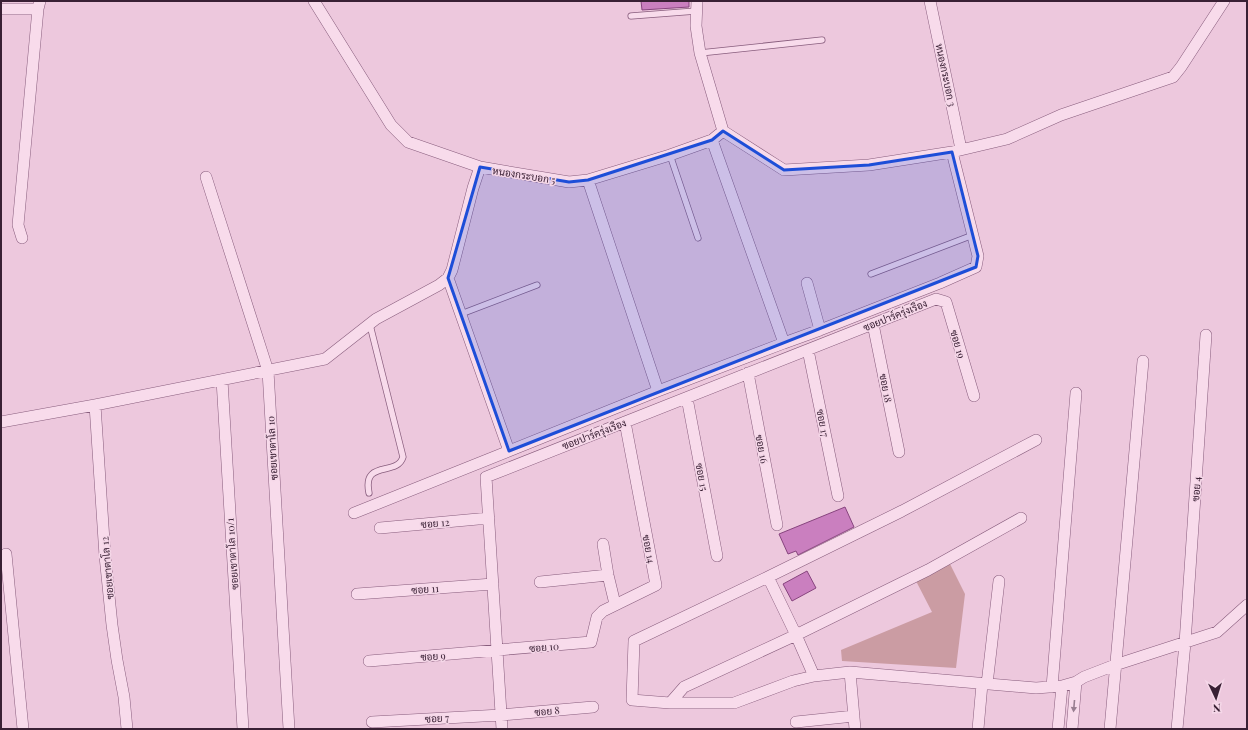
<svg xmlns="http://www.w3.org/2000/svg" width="1248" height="730" font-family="'Playfair Display',Sarabun,serif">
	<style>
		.green { fill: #cb9ca3 }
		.building { fill: #ca7fbf; stroke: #87447e }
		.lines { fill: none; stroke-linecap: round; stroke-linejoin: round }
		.lane-casing { stroke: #885d7d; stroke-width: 7 }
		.street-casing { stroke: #885d7d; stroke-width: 12 }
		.lane { stroke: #f8dbeb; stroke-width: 5.5 }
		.street { stroke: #f8dbeb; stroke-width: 11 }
		.oneway { fill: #987e90 }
		.marked { fill: #1d4ed8; fill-opacity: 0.2; stroke: #1d4ed8; stroke-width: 3; stroke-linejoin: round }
		.labels { text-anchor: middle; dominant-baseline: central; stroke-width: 3; stroke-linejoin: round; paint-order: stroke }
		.street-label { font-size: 10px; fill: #392034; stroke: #f5d7e8 }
	</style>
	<rect width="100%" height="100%" fill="#edc8dd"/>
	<!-- green -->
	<path class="green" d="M950,564L965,594L956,668L842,661L841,650L932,612L916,581Z"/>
	<!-- building -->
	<path class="building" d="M641,1H689V7L642,10Z
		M845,507L854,527L798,555L796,551L788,554L779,534Z
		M807,571L816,588L792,601L783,584Z"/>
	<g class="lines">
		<defs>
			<path id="lane" d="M631,16L696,11
				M700,53L822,40
				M670,155L698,238
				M871,274L973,235
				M461,314L537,285
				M369,493C362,459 397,477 403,457L370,325"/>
			<path id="street" d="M314,1L391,125L408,142L480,167
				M697,1L696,26L700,53L723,131
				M930,1L961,149
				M1,9H38L40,1
				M723,131L784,170L869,165L952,152L1007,139L1061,115L1173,77L1181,67L1224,1
				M712,140L784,343L820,330
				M206,177L268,371L289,729
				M588,180L658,391
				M22,238L18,225L38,9
				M807,283L820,330L940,283L976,267L978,256L952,152
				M873,324L899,452
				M808,350L838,496
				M748,373L777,525
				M222,380L243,729
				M687,398L717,556
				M95,405L105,556L112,625L117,660L124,697L127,729
				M1,422L95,405L325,359L376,319L439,285L448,278L452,270L473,188L480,167L569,182L588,180L670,155L712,140L723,131
				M1036,440L902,511L768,577L634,641L632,700L670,703H734L793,681L814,676L850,672L1036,688L1062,686L1076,682L1084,677L1115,665L1217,632L1247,605
				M509,451L658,391L784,343
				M354,513L509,451L448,278
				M380,528L489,518
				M603,544L608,575L615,604
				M6,554L23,729
				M768,577L796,635L814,676
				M540,582L608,575
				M357,594L493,584
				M369,661L591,642L597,617L603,611L656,585L625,422
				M850,672L855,729
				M987,684L999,581
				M1052,687L1076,393
				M670,703L684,687L796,635L928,570L1021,518
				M372,722L501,715L593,707
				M796,722L854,716
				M502,729L486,477L936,299L946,302L974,396
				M978,729L982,684
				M1058,729L1062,686
				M1072,729L1076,682
				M1110,729L1143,361
				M1177,729L1185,643L1206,335"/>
		</defs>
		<!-- lane casing -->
		<use href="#lane" class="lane-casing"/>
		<!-- street casing -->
		<use href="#street" class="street-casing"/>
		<!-- lane -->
		<use href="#lane" class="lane"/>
		<!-- street -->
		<use href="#street" class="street"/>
	</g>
	<!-- one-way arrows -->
	<defs><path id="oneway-solid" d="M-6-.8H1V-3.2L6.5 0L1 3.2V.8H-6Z"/></defs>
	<use class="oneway" href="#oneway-solid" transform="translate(1074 706) rotate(95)"/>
	<!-- marked area -->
	<path class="marked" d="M723,131L784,170L869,165L952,152L978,256L976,267L509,451L448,278L480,167L569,182L588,180L712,140Z"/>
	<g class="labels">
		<!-- street labels -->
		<g class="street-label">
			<text transform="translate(946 75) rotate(78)">หนองกระบอก 3</text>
			<text transform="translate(524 175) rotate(9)">หนองกระบอก 5</text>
			<text transform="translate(895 315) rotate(-22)">ซอยปาร์ครุ่งเรือง</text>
			<text transform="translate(958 344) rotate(73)">ซอย 19</text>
			<text transform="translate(886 388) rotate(79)">ซอย 18</text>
			<text transform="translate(823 423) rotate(79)">ซอย 17</text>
			<text transform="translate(594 434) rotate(-21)">ซอยปาร์ครุ่งเรือง</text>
			<text transform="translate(272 448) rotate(-93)">ซอยเขาตาโล 10</text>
			<text transform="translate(762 449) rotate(79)">ซอย 16</text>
			<text transform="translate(702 477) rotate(79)">ซอย 15</text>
			<text transform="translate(1196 489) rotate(-86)">ซอย 4</text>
			<text transform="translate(435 523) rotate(-5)">ซอย 12</text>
			<text transform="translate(649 549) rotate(79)">ซอย 14</text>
			<text transform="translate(232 554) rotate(-94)">ซอยเขาตาโล 10/1</text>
			<text transform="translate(107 568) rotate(-95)">ซอยเขาตาโล 12</text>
			<text transform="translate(425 589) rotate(-4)">ซอย 11</text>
			<text transform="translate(544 647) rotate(-5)">ซอย 10</text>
			<text transform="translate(433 656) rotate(-4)">ซอย 9</text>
			<text transform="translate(547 711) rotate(-5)">ซอย 8</text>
			<text transform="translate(437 718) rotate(-3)">ซอย 7</text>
		</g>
	</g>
	<!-- border -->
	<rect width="1248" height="730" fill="none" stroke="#392034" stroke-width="4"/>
	<!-- north arrow -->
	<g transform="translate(1216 698) rotate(176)" stroke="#f5d7e8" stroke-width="3" paint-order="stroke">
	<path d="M0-3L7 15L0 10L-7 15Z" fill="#392034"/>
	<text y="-6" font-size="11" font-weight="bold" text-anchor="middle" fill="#392034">N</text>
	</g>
</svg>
